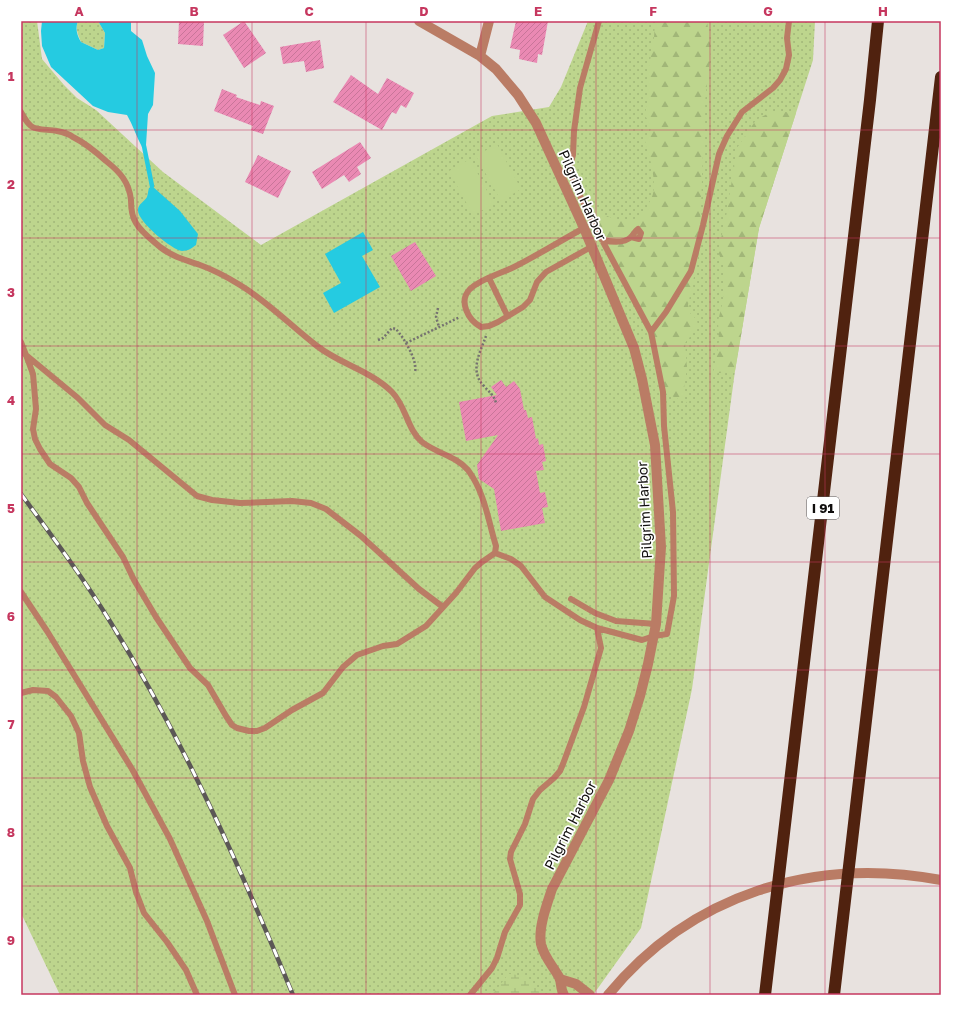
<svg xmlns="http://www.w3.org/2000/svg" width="962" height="1016" font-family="'Golos Text',sans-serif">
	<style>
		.grass { fill: url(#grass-dots) }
		.forest { fill: url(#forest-firs) }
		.wetland { fill: url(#wetland-marsh) }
		.pitch { fill: #bdd58d }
		.water { fill: #25cbe1 }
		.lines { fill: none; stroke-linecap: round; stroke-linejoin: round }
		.stream { stroke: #25cbe1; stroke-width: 4.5 }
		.building { fill: url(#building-hatch) }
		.path { stroke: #757270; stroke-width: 2.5; stroke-dasharray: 2 2; stroke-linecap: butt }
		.lane { stroke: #ba7c65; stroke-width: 6 }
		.street { stroke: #ba7c65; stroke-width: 10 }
		.highway { stroke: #50220f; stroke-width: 12 }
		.rail-casing { stroke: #5b5756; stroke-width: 4.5 }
		.rail { stroke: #fff; stroke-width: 3; stroke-dasharray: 9; stroke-linecap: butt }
		.grid { fill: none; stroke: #c6375f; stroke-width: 1; stroke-opacity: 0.55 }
		.labels { text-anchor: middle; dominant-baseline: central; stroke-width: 3.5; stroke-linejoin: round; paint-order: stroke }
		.shield { fill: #fff; stroke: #585656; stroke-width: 1 }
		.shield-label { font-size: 13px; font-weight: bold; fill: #100e0d }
		.street-label { font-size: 14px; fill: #100e0d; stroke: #fff }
		.neatline { fill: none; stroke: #c6375f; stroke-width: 1.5 }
		.grid-label { font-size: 13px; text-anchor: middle; font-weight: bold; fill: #c6375f }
	</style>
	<defs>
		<pattern id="grass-dots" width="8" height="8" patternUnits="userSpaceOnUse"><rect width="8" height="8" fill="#bdd58d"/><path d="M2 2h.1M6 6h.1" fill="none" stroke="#a1b678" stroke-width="1.8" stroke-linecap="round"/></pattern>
		<pattern id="forest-firs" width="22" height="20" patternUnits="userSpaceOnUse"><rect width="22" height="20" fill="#bdd58d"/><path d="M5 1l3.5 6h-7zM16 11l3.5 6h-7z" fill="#a1b678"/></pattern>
		<pattern id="wetland-marsh" width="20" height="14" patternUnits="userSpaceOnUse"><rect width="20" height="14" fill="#bdd58d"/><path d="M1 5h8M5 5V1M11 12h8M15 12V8" fill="none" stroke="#a1b678"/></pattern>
		<pattern id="building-hatch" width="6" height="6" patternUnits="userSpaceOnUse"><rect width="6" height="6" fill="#ea89b3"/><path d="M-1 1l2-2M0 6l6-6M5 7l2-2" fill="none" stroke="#c87599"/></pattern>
	</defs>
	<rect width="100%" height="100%" fill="#e8e2df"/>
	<!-- grass -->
	<path class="grass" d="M21,21H37L42,59L64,85L77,98L96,110L163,172L261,245L492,116L549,107L561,87L588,21H815L813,60L759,228L735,371L692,689L641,928L593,995H60L21,913Z
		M78,21H98L105,33L104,48L98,50L81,42C78,35 75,29 78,21Z"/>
	<!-- forest -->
	<path class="forest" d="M655,21H707L711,51L705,101L699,253L688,305L690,313L697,320L698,327L685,343L687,368L683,395L687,403L663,392L651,332L581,198C590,205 600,214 612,218C629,224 642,220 649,203C652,198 654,192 654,186C654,172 649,154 645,141L650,132L651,127L645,115L648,98V72L654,38Z
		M785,112L796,113L759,228L735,371L712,374L715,367L719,341L718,321L722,305L725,285L724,268L718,251L726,217L737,148L756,120L769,113Z"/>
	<!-- wetland -->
	<path class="wetland" d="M509,974C528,975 531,982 542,995H491C498,989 502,981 509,974Z"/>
	<!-- pitch -->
	<path class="pitch" d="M497,144L521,189L501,201L476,156Z
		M470,159L494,204L473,215L449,171Z"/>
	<!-- water -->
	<path class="water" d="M42,21H78C75,29 77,35 81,42L98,50L104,48L105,33L98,21H131V31L142,40L147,56L155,73L153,105L148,114L146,145L142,147C136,136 133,125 127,115L108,112L93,106L51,67L42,46L41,31Z
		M152,186L180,211L198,234L196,245C192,248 188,251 182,251C172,250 137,221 138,210C138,204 144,202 147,197C148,194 148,191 149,188Z
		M363,232L373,250L362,256L380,287L334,313L323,293L341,283L325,254Z"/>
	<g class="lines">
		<!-- stream -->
		<path class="stream" d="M144,146L152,186"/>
	</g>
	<!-- building -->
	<path class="building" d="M179,21H204L203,46L178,44Z
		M244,21L266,53L244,68L223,35Z
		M516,21H548L542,55L538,54L537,63L519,59L520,50L510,48Z
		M320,40L324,68L306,72L304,61L283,64L280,47Z
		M351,75L378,94L387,78L414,93L406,108L401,105L396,114L392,112L382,130L333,102Z
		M222,89L237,95L236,97L260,105L261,101L274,106L263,134L251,130L253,126L214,111Z
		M360,142L371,158L357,167L361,174L349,182L344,175L322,189L312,172Z
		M258,155L291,171L278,198L245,182Z
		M415,242L436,276L411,291L391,256Z
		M501,380L506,387L514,381L520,389L524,410H526L528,418L532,417L536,439L538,438L539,445L543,444L546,461L542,462L544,470L536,471L540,493L545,492L548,507L542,508L545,523L501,531L494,489L479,479L477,465L498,435L466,441L459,402L497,395L491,387Z"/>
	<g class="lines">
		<!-- path -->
		<path class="path" d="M438,308L436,317L439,327
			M486,336C480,353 469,371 484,386C489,392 494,395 496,403
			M378,340L383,338L392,328L396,329C404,338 418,361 415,372
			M406,343L460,317"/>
		<!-- lane -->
		<path class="lane" d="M21,112C24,117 26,122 31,126C37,131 49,129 57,131C62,132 69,134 73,137C85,143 96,152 106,161C120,172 129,182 131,200C131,207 132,217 136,223C141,232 152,240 160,247C173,257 185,260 200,265C214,270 227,277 240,285C268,302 291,326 317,346C340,364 371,371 392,392C406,406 407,429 422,442C436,453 456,456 468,470C485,493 488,520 496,546L495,553
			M584,228C560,241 538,255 514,267C500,274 482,278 470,289C458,301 468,320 481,327L489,326L498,322L523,307L530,300L537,282L546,272L591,247
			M602,240C611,242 624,244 631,237C634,234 635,231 638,229L641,233L639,239L631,237
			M489,278L507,315
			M651,332L666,312L691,271L703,225L719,154L727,136L742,112L773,88L780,80L786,69L789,55L787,38L789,21
			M21,342L26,355L78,398L105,425L129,440L197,496L212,500L240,503L292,501L311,503L326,509L361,536L419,589L443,607
			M21,352L26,355L33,374L36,409L33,429L35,439L40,449L50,464L71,478L79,487L87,503L123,557L134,580L156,617L190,668L208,685L226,716L232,725L237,728L249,731H257L265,728L292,710L323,693L343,667L357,655L383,646L397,644L426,626L456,593L475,568L482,562L495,553
			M495,553L511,559L521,566L545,597L580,620L597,628L642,640L654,636L667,634L674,596L673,512L664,426L663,392L651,332L602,240L581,198L569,169L573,155L574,131L580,88L599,21
			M21,592L47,631L132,769L170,839L207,921L235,995
			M571,599L595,613L616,621L656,624
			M21,693L33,690L48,691L56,697L71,716L79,733L83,761L90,787L107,826L130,868L136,892L144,913L167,942L186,970L197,995
			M470,995L492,968L497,958L505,932L520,905V894L510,859L511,852L525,824L533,799L540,790L554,778L560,771L563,764L584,707L601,648L597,628"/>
		<!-- street -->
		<path class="street" d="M419,21L480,56L496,69L518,95L536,123L584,228L634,348L642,379L655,445L661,547L656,624L648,664L640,696L629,731L609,780L552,889C547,904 538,928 541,944C544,957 553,966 559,977C562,983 560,989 564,995
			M480,56L489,21
			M560,979L576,984L590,995
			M608,995C691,894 814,856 941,880"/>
		<!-- highway -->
		<path class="highway" d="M765,995L870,100L878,21
			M834,995L941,77"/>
		<defs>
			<path id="rail" d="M21,494C52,536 84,579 111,623C184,741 240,867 293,995"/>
		</defs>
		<!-- rail casing -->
		<use href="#rail" class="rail-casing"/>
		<!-- rail -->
		<use href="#rail" class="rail"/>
	</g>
	<!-- grid -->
	<path class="grid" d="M137,21V995M252,21V995M366,21V995M481,21V995M596,21V995M710,21V995M825,21V995M21,130H941M21,238H941M21,346H941M21,454H941M21,562H941M21,670H941M21,778H941M21,886H941"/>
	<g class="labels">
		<!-- shield labels -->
		<rect class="shield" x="807" y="497" width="32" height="22" rx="3"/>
		<g class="shield-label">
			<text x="823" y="508">I 91</text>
		</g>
		<!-- street labels -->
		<g class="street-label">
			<text transform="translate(583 195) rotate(66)">Pilgrim Harbor</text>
			<text transform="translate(644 510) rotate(-93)">Pilgrim Harbor</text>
			<text transform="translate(570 825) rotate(-63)">Pilgrim Harbor</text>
		</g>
	</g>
	<!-- border -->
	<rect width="962" height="1016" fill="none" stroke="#ffffff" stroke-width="44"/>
	<rect x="22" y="22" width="918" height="972" class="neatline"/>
	<g class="grid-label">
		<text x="79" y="16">A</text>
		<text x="194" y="16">B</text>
		<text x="309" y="16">C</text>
		<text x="424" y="16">D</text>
		<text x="538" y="16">E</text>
		<text x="653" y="16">F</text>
		<text x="768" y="16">G</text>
		<text x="883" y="16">H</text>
		<text x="11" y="81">1</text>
		<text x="11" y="189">2</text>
		<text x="11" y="297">3</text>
		<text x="11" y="405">4</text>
		<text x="11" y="513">5</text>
		<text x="11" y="621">6</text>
		<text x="11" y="729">7</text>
		<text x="11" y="837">8</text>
		<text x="11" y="945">9</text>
	</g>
</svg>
